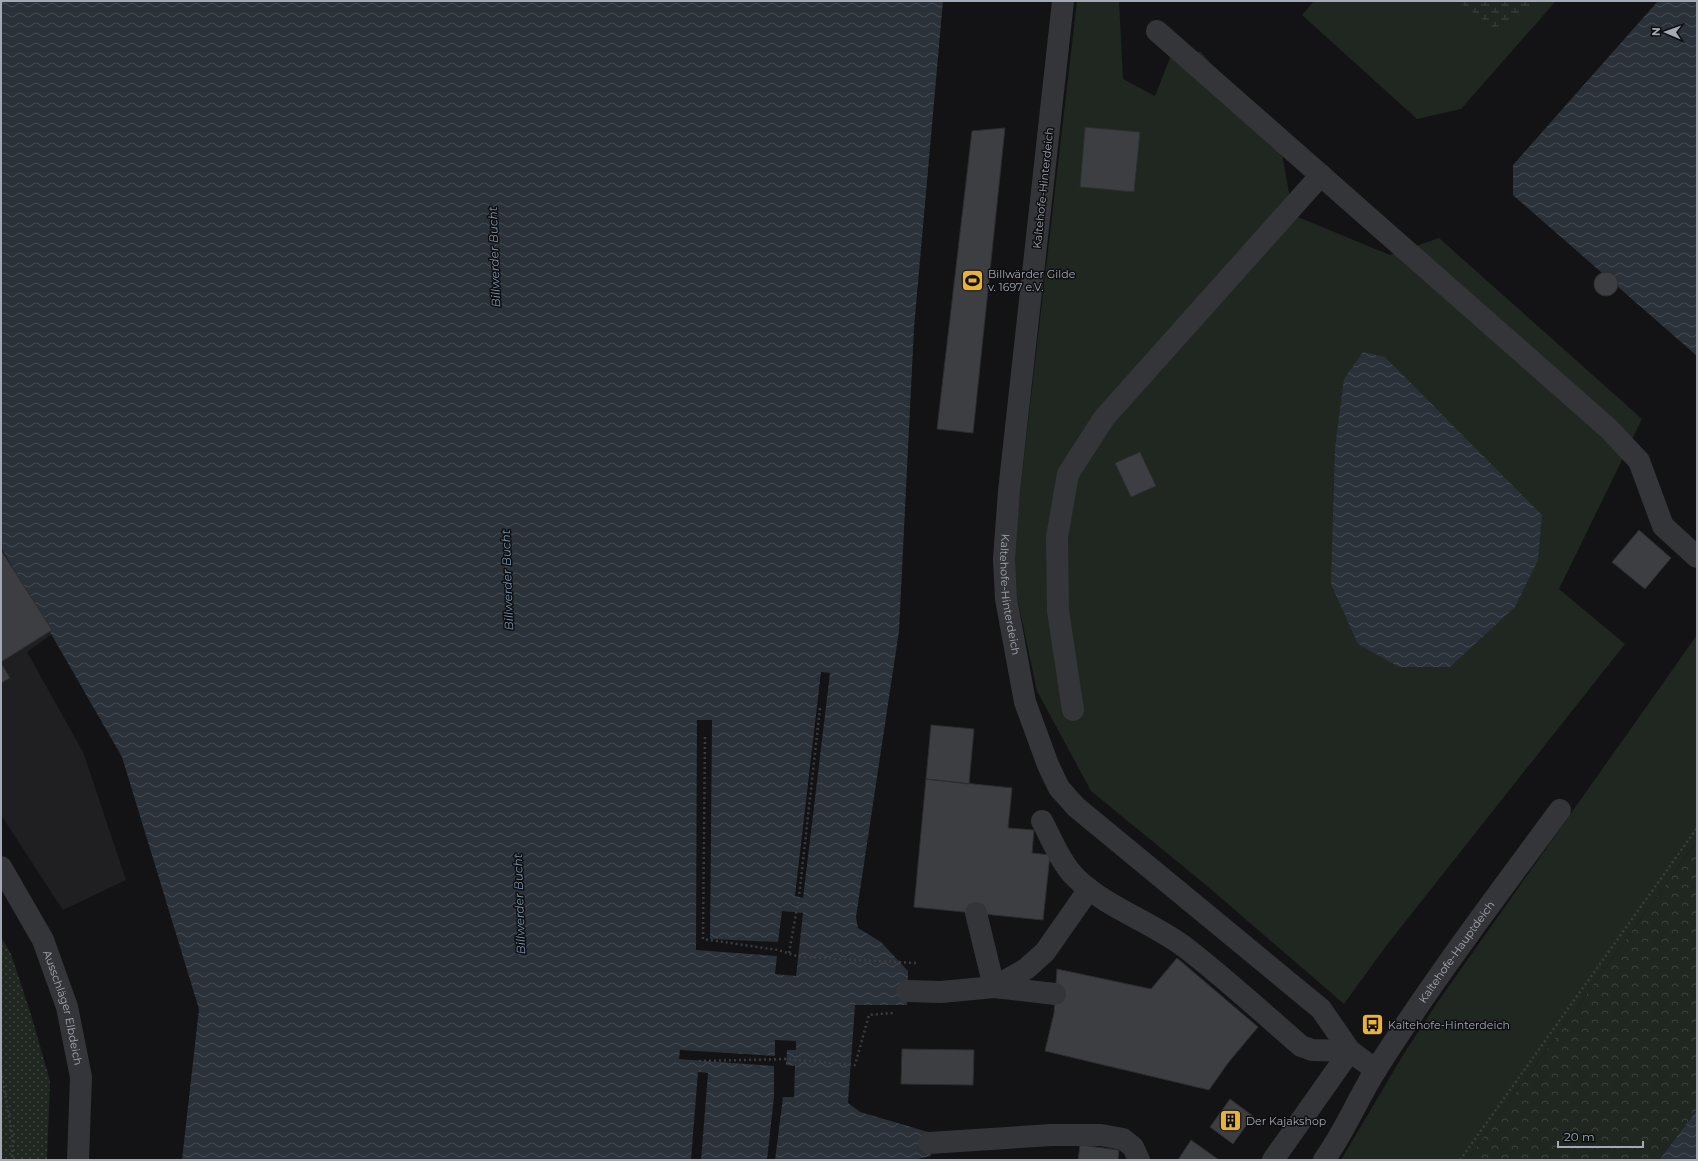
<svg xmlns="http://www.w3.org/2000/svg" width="1698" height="1161" font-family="Montserrat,sans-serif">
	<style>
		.built { fill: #1f1f22 }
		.grass { fill: #1f2720 }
		.forest { fill: url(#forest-crowns) }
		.wetland { fill: url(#wetland-marsh) }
		.park { fill: url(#park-dots) }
		.water { fill: url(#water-waves) }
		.pier { fill: #131315 }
		.building { fill: #3d3e42; stroke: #2d2d31 }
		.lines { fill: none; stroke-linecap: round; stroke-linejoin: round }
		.path { stroke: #3a3c40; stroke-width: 2.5; stroke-dasharray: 2 3; stroke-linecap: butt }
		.minor { stroke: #343539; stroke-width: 22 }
		.labels { text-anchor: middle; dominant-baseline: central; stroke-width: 3; stroke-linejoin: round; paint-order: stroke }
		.street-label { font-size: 11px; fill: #a5a9b5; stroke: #0e0e10 }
		.poi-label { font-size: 11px; fill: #a5a9b5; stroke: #0e0e10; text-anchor: start }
		.water-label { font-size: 12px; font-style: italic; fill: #7d96af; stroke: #0e0e10 }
	</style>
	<defs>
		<pattern id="forest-crowns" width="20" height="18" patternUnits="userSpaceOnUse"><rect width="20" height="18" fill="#1f2720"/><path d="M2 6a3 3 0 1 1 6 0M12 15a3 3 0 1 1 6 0" fill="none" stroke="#3d443e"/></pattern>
		<pattern id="wetland-marsh" width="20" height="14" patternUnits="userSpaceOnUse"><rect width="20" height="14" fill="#1f2720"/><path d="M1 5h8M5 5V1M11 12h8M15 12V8" fill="none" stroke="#3d443e"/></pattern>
		<pattern id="park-dots" width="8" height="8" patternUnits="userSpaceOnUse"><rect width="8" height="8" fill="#1f2720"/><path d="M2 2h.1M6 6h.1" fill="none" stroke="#3d443e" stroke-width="1.8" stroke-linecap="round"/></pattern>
		<pattern id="water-waves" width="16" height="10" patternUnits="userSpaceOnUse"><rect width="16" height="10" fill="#2a3138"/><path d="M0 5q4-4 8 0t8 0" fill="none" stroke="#464c53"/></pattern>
	</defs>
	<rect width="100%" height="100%" fill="#131315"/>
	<!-- built -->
	<path class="built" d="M1,547L52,634L27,652L83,752L126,880L63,910L1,815Z"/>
	<!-- grass -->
	<path class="grass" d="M1077,1H1119L1123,79L1155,96L1173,50L1201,52L1281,148L1293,215L1390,255L1439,238L1642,419L1559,589L1625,644L1386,946L1344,1004L1206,885L1091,791L1037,691L1011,569Z
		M1314,1H1556L1461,109L1417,119L1302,15Z
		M1697,635V841L1467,1160H1341L1403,1055L1437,1003Z"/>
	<!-- forest -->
	<path class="forest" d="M1697,841V1110L1659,1160H1467Z"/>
	<!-- wetland -->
	<path class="wetland" d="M1458,1H1536L1534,5L1495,29Z"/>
	<!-- park -->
	<path class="park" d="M1,937L11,954L32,1018L50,1081L47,1160H1Z"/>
	<!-- water -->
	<path class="water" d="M1,1H943L914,328L899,631L856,917L858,928L881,942L908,971L907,1005H855L848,1103L860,1112L928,1132L931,1156L913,1160H182L199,1009L122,757L1,547Z
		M1658,1H1697V356L1513,195V165Z
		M1363,352L1385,357L1542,515L1538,560L1515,607L1450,667H1399L1358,644L1331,584L1335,448L1344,379Z
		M1697,1110V1160H1659Z"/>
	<!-- pier -->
	<path class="pier" d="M821,672L830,673L803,898L795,896Z
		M697,720H712L710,939L778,942L782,911L803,913L796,976L775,974L777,956L696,950Z
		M775,1040L796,1041V1050H787L786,1065L795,1066L794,1097H783L775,1160H767L774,1097V1066L679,1059L680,1050L775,1056Z
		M698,1072L708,1073L701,1160H691Z"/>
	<!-- building -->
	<path class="building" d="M1085,127L1140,132L1134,192L1080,187Z
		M1005,128L973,433L937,429L972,131Z
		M1594 284a12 12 0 1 1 24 0a12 12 0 1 1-24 0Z
		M1140,452L1156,486L1131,497L1115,463Z
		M1639,530L1671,558L1645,589L1612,562Z
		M1,550L52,630L1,662Z
		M1,663L10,678L1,683Z
		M931,725L974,729L969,784L926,779Z
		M926,779L1012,788L1008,828L1034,830L1032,853L1050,855L1043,920L914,907Z
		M1177,958L1258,1027L1228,1063L1209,1090L1045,1051L1054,1013L1057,969L1151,989Z
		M902,1049L974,1050L973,1085L901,1084Z
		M1230,1099L1253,1116L1233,1144L1210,1127Z
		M1191,1140L1219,1160H1178Z
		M1080,1145L1119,1150L1118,1160H1078Z"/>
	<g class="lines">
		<!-- path -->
		<path class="path" d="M705,737L703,939L778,950L800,957L916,963
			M789,953L799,897L820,708
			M1,1071L13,1139L12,1160
			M700,1072V1061L786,1059L855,1065L869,1015L893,1013
			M1460,1160L1697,828"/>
		<!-- minor -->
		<g class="minor">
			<path id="s1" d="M1063,1L1009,491L1004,559L1006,599L1025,702L1048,765L1059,788L1076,807L1321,1009L1350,1051L1376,1070"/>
			<path d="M1157,31L1609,429L1639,461L1663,526L1697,557"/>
			<path d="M1073,710L1058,611L1057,537L1068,474L1104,418L1321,175"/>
			<path d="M1042,821C1052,840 1061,863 1076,878C1107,908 1152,922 1186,948C1226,979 1263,1013 1301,1046L1312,1050L1350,1051"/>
			<path id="s2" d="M1,867L43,940L67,1007L81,1077L78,1160"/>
			<path d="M976,913L994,987L1055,994"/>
			<path d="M907,991L941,992L994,987L1026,969L1045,952L1089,889"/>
			<path d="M929,1143L1051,1135H1101L1123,1139L1133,1147L1139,1160"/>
			<path d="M1273,1160L1350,1051"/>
			<path id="s3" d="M1324,1160C1345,1131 1358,1098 1377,1068C1434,979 1497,895 1560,810"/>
		</g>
	</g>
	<!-- icons -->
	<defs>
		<symbol id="stadium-square" viewBox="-11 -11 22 22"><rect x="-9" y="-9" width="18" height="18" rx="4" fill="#eab236" stroke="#0e0e10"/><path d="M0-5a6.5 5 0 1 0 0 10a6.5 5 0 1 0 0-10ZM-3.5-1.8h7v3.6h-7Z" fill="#111"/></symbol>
		<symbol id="bus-square" viewBox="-11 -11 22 22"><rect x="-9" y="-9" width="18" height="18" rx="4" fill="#eab236" stroke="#0e0e10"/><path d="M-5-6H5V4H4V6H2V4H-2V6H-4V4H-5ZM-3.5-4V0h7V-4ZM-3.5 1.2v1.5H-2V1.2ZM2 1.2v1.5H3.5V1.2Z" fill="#111"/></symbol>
		<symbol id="building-square" viewBox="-11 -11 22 22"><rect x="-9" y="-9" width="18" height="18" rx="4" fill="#eab236" stroke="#0e0e10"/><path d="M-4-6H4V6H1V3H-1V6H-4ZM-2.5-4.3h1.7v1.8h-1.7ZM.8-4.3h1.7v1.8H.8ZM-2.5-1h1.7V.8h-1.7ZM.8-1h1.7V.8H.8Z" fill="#111"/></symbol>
	</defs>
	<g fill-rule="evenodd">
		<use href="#stadium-square" x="960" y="268" width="25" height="25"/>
		<use href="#bus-square" x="1360" y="1012" width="25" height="25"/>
		<use href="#building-square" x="1218" y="1108" width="25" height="25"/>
	</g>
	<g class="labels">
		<!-- street labels -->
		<g class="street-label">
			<text transform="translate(1043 188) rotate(-84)">Kaltehofe-Hinterdeich</text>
			<text stroke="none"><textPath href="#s1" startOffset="597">Kaltehofe-Hinterdeich</textPath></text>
			<text stroke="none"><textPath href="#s3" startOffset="247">Kaltehofe-Hauptdeich</textPath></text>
			<text stroke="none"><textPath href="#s2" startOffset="155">Ausschläger Elbdeich</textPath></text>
		</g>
		<!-- poi labels -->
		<g class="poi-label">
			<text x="988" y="274">Billwärder Gilde<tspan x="988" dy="13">v. 1697 e.V.</tspan></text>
			<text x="1388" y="1025">Kaltehofe-Hinterdeich</text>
			<text x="1246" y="1121">Der Kajakshop</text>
		</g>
		<!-- water labels -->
		<g class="water-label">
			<text transform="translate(494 257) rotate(-92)">Billwerder Bucht</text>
			<text transform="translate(507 580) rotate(-92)">Billwerder Bucht</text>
			<text transform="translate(519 904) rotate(-92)">Billwerder Bucht</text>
		</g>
	</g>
	<!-- border -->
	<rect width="1698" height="1161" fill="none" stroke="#a5a9b5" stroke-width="4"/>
	<!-- north arrow -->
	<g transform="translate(1666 32) rotate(272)" stroke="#0e0e10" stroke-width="3" paint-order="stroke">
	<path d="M0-3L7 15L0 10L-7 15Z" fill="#a5a9b5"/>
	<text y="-6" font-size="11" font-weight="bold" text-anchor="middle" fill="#a5a9b5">N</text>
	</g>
	<!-- scale -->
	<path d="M1558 1141v6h85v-6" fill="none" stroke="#a5a9b5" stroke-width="2"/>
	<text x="1564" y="1141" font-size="12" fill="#a5a9b5" stroke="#0e0e10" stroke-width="3" paint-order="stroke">20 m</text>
</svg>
